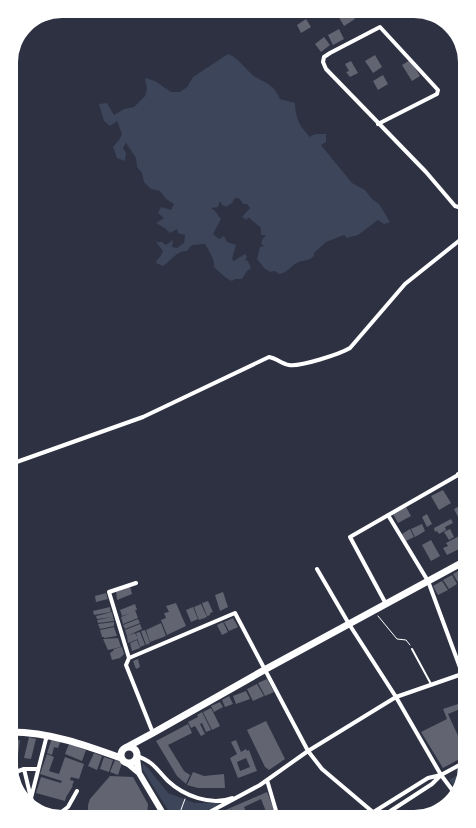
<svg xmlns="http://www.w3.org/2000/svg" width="476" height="828" font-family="Roboto,sans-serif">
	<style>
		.green { fill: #3c4559 }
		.building { fill: #626471; fill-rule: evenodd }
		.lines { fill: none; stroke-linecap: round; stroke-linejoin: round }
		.path { stroke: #fff; stroke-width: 1 }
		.service { stroke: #fff; stroke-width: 2 }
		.minor { stroke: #fff; stroke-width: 4 }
		.primary { stroke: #fff; stroke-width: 6 }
		.trunk { stroke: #fff; stroke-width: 7 }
	</style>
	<rect width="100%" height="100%" fill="#2d3142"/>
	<!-- green -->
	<path class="green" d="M228,54C239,58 245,69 254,76C260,80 266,82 271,86C275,89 278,95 280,99L295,103C295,111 297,120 301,126C303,130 307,132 309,137L315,134H326V142L321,145L352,183L365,190L372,199L379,204L390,222L384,224L378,220L358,235L347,238L344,235L326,242L314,253V256C309,261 305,260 299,262C291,265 288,273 279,274L275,271L270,272L265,269L257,259L260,247L264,246L261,244L262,240L266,235H261V228L248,217L247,220L242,217L250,208L247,204H243L240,199L235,198L232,203L226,207L222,205L220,201L218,207L211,208L215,211L221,219L213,234L219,239L224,236L227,242L236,245L232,259L234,261L245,254L247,257L245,260L248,261L251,268L247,271L242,279H235L232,281C224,278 220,272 214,267C215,259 209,252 205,244L192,245L187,251C177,250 171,261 163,266L156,263L157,260L160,257L163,251L156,242H162L166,245L173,240L172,247L177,248L184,243L185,235L178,233L177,229L170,233L166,229L156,223L164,218L158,213L161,207L171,210L174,204L166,199L160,191L151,189L144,182L142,173L137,167L136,158L126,143L123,148L126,153L125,161L117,158L113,147L119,140L122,134L117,121L110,126L104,121L99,104L107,103L114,115L124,109L134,107L145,96L147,89L145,78L155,81L171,92H180L187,87L193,77Z
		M142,763L149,769L168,793L195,803H222L197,815H171L143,770Z
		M463,772L458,791L449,780Z"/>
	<!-- building -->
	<path class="building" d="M341,11H350L355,19L344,26L337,14Z
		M306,19L311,27L301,33L297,25Z
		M339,29L344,39L333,45L328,35Z
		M324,37L330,45L321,52L315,44Z
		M375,55L382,67L373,73L365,61Z
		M410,60L420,76L412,81L402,65Z
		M351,61L358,73L350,77L346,72L349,71L345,64Z
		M383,75L388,84L378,90L373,81Z
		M443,490L451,503L439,510L431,496Z
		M465,503V510L457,515L454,509Z
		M406,507L411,516L398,523L393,514Z
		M465,511V519L460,521L457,515Z
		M427,514L432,524L427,527L422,517Z
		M451,519L453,523L445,527L446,530L439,534L437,531L435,532L434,528Z
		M464,520L465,531H462L460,528L464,525V524L459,527L458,524Z
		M422,524L425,531L415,537L411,529Z
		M410,529L414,537L406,541L402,534Z
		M450,529L454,537L449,540L444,532Z
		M463,534L465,539V546L447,555L443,548L448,546L446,543Z
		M431,540L440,556L431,561L422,545Z
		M465,568V581L461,569Z
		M460,570L463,582L459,584L453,574Z
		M452,575L457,584L449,589L443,580Z
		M442,581L448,590L438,595L433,586Z
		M130,586L132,594L117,600L116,591Z
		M223,592L228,607L220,611L215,595Z
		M106,593L108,599L96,602L95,596Z
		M208,601L213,612L210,613V615L207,616L202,603Z
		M176,603L186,626L167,635L161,620L166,618L164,613L169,612L166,606Z
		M135,604L137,610H135L138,618L123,624L121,617L131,613L122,616L120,610Z
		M201,604L207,617L199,620L194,607Z
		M110,607L111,612L94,615L93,611Z
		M193,607L198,619L191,622L186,610Z
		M112,612L113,617L97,619L96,616Z
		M113,617L114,621L98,623L97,620Z
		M233,618L238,627L229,631L224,622Z
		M138,619L140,623L125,629L123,625Z
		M114,622V626L100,629L98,624Z
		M223,622L228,632L222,635L217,625Z
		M161,623L166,636L150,642L146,630Z
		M140,624L142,629L127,636L125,630Z
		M114,627L117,636L104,638V637H102L100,630Z
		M145,630L150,643L146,645L141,631Z
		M140,632L145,645L140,647L136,633Z
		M135,633L138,639L128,643L127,636Z
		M118,638L121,647L108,650L103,639Z
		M137,640L140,648L132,651L130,643Z
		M122,647L124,654L120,658L112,660L110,653L113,651L114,649Z
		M138,659L140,667L136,669L133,661Z
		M267,679L274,692L265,696L258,683Z
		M257,684L264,696L253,701L247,689Z
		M246,691L250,699L236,704L233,696Z
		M229,696L233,704L225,707L222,700Z
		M220,702L223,707L214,712L211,706Z
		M464,702L465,707L448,714L465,751V756L443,768L421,732L447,719L443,709Z
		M211,708L220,726L212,730L203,712Z
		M202,712L211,730L206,732L202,723L200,724L205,734L201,736L195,726L191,728L188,722L198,717L197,715Z
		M266,721L285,759L269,770L265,767L247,730Z
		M188,724L192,733L168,745L184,771L190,775L186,784L177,776L156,741Z
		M29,737L36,739L31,759L24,758Z
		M52,738L61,740L58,748L54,747L52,755L47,753Z
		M20,740L17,762L11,764L14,741Z
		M236,740L241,752L246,749L247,751L249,750L257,771L238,778L230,758L237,754L231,742ZM246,758L250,767L240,771L237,762Z
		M69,744L86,750L82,761L65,754Z
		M94,753L102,756L97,770L88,766Z
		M47,754L54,757L49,771L52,772L59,774L65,757L84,764L79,779L71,777L70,780L74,781L72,786H73L66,797L65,801L36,793L41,777L61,783L62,781L40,774Z
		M104,757L113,760L109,772L100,769Z
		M115,760L122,763L118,775L110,772Z
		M193,772L204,776L224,774L225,788H198L187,785Z
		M110,776L133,777L148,804L147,816L88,817V805L90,799Z
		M267,792L276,814H267L261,799L244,807L247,814H245L234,815L231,808L232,815H214Z"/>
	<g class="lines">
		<!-- path -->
		<path class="path" d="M378,616L397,639L406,640L410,645
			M179,815L185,799"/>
		<!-- service -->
		<path class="service" d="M412,649L431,684"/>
		<!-- minor -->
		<path class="minor" d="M378,124L437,94L438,90L380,27L330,53L324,57L323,62L326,69L426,172L455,206L465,209
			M11,451L15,447L11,440
			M11,464L143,417L269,357C276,358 282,364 289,365C300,367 340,354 350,348L405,284L465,236
			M458,474L465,486
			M388,515L428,581L465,681
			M317,569L349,624L396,697L441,775L456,795
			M136,583L109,592L129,658L126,665L153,733
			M386,604L350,537L465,471
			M129,658L235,613L308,751L322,769L374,813
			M137,756C154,762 156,769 168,781C184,796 211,806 232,798
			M24,769L31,798L36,809
			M13,773L24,769H38
			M267,780L277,814
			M31,798L47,735
			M389,812L432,784L441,775
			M372,813L428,778L441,775L465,762
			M204,815L260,785L308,751L396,697L465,673
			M56,816L68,807L77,791"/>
		<!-- primary -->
		<path class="primary" d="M137,758L139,773L164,815
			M127,763L139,773"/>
		<!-- trunk -->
		<path class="trunk" d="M11,732C49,732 85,745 121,758
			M121 755a8 8 0 1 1 16 0a8 8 0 1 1-16 0Z
			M127,747L153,733L266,669L465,561"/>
	</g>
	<!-- crop -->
	<path d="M0 0H476V828H0ZM62 18H414A44 44 0 0 1 458 62V766A44 44 0 0 1 414 810H62A44 44 0 0 1 18 766V62A44 44 0 0 1 62 18Z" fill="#fff" fill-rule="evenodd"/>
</svg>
